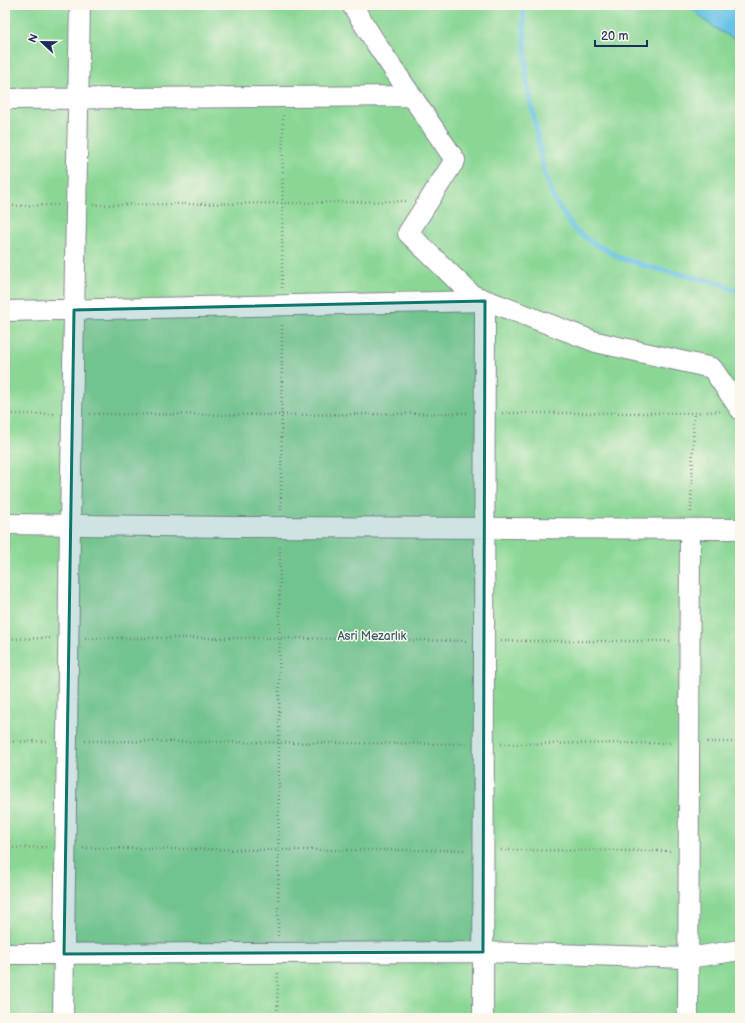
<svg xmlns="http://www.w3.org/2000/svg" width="745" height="1023" font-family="'Balsamiq Sans',sans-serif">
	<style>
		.green { fill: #8ad795; stroke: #52837a }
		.water { fill: #69c3e7; stroke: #4279a2 }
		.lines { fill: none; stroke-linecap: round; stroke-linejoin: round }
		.stream { stroke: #69c3e7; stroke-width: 5 }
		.minor-casing { stroke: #868890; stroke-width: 22 }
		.path { stroke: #868890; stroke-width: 2.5; stroke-dasharray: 1 3; stroke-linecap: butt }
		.minor { stroke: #fff; stroke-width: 20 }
		.marked { fill: #0f766e; fill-opacity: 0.2; stroke: #0f766e; stroke-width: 3; stroke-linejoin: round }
		.labels { text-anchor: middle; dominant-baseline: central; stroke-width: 3; stroke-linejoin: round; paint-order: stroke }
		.park-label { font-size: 12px; fill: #37596c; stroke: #fbf7ec }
	</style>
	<rect width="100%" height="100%" fill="#fbf7ec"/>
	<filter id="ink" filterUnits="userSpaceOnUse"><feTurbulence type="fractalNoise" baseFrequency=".025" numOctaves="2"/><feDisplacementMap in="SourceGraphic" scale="8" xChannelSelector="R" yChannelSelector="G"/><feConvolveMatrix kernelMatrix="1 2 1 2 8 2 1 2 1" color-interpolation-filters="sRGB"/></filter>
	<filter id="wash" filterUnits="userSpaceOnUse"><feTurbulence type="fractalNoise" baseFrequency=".012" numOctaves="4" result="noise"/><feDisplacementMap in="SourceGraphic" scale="16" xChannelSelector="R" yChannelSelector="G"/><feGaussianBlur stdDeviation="0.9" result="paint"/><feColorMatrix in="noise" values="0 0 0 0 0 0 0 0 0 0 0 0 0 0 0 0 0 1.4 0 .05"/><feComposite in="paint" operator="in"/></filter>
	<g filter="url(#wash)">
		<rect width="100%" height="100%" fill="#f1e1c3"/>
		<!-- green -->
		<path class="green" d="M5,5H740V1018H5Z"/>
		<!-- water -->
		<path class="water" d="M689,5H740V42L718,30L704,20Z"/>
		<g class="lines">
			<!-- stream -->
			<path class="stream" d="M523,5L527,81L544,172L556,203L575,230L590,241L620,258L649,267L719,283L740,292"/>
		</g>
	</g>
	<g filter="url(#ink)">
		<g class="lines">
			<defs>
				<path id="minor" d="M352,5L377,45L455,160L408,233L472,295L596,342L712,368L740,409
					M5,99L412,96
					M5,311L485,301L483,1018
					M5,524L233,527L740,529
					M5,954L483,952L688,958L740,950
					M63,1018L70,525L80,5
					M688,1018L690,529"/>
			</defs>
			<!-- minor casing -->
			<use href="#minor" class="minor-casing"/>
			<!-- path -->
			<path class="path" d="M93,205L283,203L406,201
				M5,206L58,205
				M282,288L283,115
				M502,413H694
				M5,414H55
				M90,414L281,415L467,413
				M281,510L282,323
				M691,512L694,413L720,411
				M85,638H280L466,641
				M5,639L50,638
				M501,641H672
				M85,741L466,744
				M5,742L48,741
				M707,742H740
				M501,744L670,743
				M5,848L48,847
				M83,848L278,850H466
				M501,850L670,851
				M278,936L280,545
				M277,1018L278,971"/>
			<!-- minor -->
			<use href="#minor" class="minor"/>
		</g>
	</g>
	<!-- marked area -->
	<path class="marked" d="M485,301L483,952L64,954L74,310Z"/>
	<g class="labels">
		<!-- park labels -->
		<g class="park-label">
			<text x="372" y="636">Asri Mezarlık</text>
		</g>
	</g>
	<!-- margin -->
	<rect width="745" height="1023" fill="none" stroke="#fbf7ec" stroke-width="20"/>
	<!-- north arrow -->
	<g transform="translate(42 42) rotate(292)" stroke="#fbf7ec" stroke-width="3" paint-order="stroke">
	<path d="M0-3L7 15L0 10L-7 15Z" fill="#1b2f5e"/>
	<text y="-6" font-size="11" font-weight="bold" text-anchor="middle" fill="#1b2f5e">N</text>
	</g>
	<!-- scale -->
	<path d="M595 40v6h52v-6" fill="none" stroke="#1b2f5e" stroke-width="2"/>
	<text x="601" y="40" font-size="12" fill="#1b2f5e" stroke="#fbf7ec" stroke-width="3" paint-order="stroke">20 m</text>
</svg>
